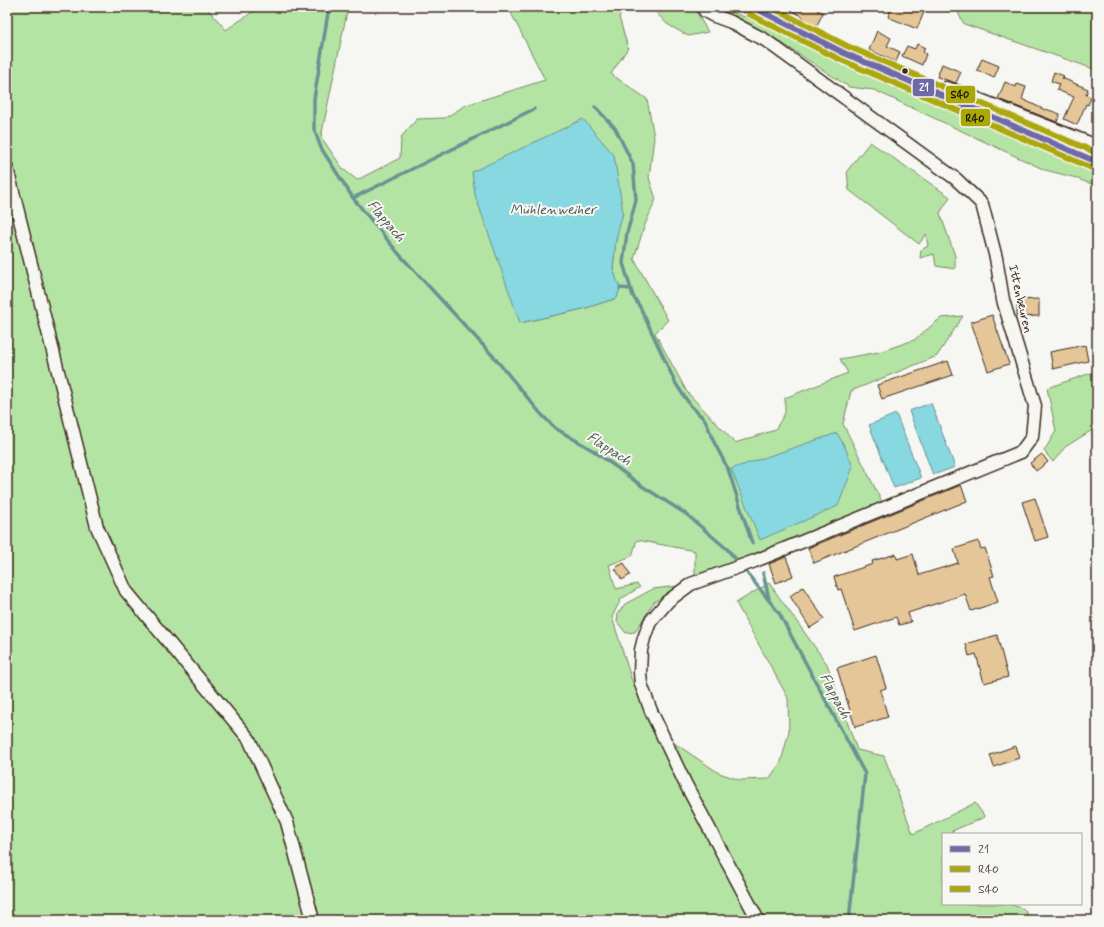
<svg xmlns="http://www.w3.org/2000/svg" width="1104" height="927" font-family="Mynerve,sans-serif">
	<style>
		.green { fill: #b4e4a4; stroke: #788761; fill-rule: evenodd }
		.water { fill: #87d8e0; stroke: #699292 }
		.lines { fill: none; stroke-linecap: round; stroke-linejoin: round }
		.stream { stroke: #699292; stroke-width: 3.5 }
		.building { fill: #e5c698; stroke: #3b2a1e }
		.street-casing { stroke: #3b2a1e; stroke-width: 15 }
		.primary-casing { stroke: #3b2a1e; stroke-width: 22 }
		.street { stroke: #f6f6f2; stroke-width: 12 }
		.primary { stroke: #f6f6f2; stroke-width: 19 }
		.bus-1-casing { stroke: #f6f6f2; stroke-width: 9 }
		.bus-2-casing { stroke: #f6f6f2; stroke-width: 9 }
		.bus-3-casing { stroke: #f6f6f2; stroke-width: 9 }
		.bus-1 { stroke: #6f69a7; stroke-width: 6 }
		.bus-2 { stroke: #aca709; stroke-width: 6 }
		.bus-3 { stroke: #aca709; stroke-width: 6 }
		.bus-dot { fill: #3b2a1e; stroke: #f6f6f2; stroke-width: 1.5 }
		.labels { text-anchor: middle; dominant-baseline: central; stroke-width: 4; stroke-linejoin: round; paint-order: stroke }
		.street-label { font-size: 13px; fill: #3b2a1e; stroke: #f6f6f2 }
		.water-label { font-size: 14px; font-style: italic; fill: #4e564e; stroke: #f6f6f2 }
		.line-badge { stroke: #f6f6f2; stroke-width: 1.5 }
		.badge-label { font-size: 11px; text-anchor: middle; font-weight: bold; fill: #fff }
		.pale-badge-label { font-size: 11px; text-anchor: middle; font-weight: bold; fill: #111 }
	</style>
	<rect width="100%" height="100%" fill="#f6f6f2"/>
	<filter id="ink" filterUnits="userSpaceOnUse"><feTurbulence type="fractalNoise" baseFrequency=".025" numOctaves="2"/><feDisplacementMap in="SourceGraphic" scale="8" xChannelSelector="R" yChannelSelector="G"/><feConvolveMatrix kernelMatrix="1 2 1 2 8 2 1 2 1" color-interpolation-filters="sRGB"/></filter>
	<g filter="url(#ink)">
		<!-- green -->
		<path class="green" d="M7,7H206L226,30L260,7H348L321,137L343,169L357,180L400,158L401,137L417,119L445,118L466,105L545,80L508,7H625L619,17L628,48L611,74L647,99L654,137L649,178L656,199L644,227L634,259L668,320L655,333L687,392L735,443L775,430L785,413V398L848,373L840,359L879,352L914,340L941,318L963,316L937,356L851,391L843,424L882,502L695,578V551L637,540L632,556L609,565L616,589L637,584L640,587L621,599L612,617L631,678L653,729L719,773L740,780L769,779L781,762L789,731L788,698L736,603L769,583L827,664L857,750L884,756L913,834L975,803L985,817L952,831L953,834H943V904H1009L1024,909L1031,920H7ZM623,212L616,240L613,269L617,298L583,309L520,323Z
			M651,7H695L698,15L708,32L688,36L667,24Z
			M715,7L751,19L888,84L1097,174V184L1088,183L1073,177L1045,170L874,90L849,87L773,37L739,19L721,12Z
			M955,7H1097V70L964,24Z
			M870,142L950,197L940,213L955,256V269L936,266L934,254L920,258L921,250L928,246L926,234L919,244L849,190L847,171Z
			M1097,371V427L1065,447L1053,462L1044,451L1056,431L1047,388Z
			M678,586L654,602L635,632L626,633L617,622L618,613L625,604L653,589Z"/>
		<!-- water -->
		<path class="water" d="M583,119L614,155L623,212L616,240L613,269L620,288L617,298L583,309L520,323L475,195L472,172Z
			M931,403L955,467L933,475L909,411Z
			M896,414L921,478L894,488L869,425Z
			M837,433L844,445L853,467L838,506L760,540L731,469Z"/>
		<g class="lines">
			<!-- stream -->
			<path class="stream" d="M329,7L314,99V129L321,148L353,198L399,254L493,356L541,414L555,428L594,451L642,486L686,514L727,549L739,563
				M595,107L615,128L633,164L636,200L627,233L623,263L633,296L640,307L676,384L690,405L705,420L714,442L728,469L752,543
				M353,198L534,109
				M620,288L631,289
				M743,568L779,613L865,774L849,920
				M763,573L769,599"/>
		</g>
		<!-- building -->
		<path class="building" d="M786,7H812L823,13L816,27L802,19L803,17Z
			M892,7H911L924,12L917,29L888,17Z
			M877,31L891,38L887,46L900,52L896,62L869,50Z
			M917,44L925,48L923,52L926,54L922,65L902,56L907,46L915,49Z
			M982,59L999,66L994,78L977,70Z
			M942,64L961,72L956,83L937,77Z
			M1054,72L1064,76L1062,78L1088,89L1086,95L1091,97L1088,105L1086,104L1077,125L1064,119L1074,97L1057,90L1059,84L1051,81Z
			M1005,82L1016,87L1017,84L1026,87L1022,99L1045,110L1046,109L1060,114L1057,122L998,99Z
			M1039,299V316L1017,317V300Z
			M992,315L1009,364L988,371L971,322Z
			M1085,345L1088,361L1053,369L1050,352Z
			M948,361L953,375L882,399L877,385Z
			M1042,454L1048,462L1036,471L1030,463Z
			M961,485L967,501L814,563L808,548Z
			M1035,498L1048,537L1035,541L1022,502Z
			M978,541L981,549L985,548L994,576L990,577L998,602L971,611L965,594L908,613L911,622L899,625L896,617L855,631L841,589L838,590L834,577L873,564L872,561L896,554L897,559L913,554L919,575L958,563L954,549Z
			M786,557L793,576L776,583L769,564Z
			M624,563L630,575L622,580L615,568Z
			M803,587L824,619L810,628L790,596Z
			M997,635L1008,677L984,683L976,654L969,656L966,644Z
			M876,655L886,688L880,690L888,717L855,727L837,668Z
			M1015,746L1019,758L994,767L990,755Z"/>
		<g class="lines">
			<defs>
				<path id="street" d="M703,7L705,11L712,15L731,22L765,40L956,179L982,204L996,258L1003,300L1035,406L1032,437L1021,452L755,561L691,584L668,601L650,622L644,638L641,650L640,673L641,684L651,711L685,783L758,920
					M946,88L965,94L1097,146
					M7,168L97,527L126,591L249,739L287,822L313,920"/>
				<path id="primary" d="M753,7L844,53L1097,162"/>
			</defs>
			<!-- street casing -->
			<use href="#street" class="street-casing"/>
			<!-- primary casing -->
			<use href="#primary" class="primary-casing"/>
			<!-- street -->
			<use href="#street" class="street"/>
			<!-- primary -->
			<use href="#primary" class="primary"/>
			<defs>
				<path id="bus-1" d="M753,7L844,53L1097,162"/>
				<path id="bus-2" d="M749,14L841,60L1094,169"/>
				<path id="bus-3" d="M771,7L847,46L1097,153"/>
			</defs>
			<!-- bus-1 casing -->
			<use href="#bus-1" class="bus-1-casing"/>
			<!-- bus-2 casing -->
			<use href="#bus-2" class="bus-2-casing"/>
			<!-- bus-3 casing -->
			<use href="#bus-3" class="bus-3-casing"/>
			<!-- bus-1 -->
			<use href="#bus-1" class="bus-1"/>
			<!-- bus-2 -->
			<use href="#bus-2" class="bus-2"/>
			<!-- bus-3 -->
			<use href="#bus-3" class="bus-3"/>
		</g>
	</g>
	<!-- markers -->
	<circle class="bus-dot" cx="905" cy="71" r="3.5"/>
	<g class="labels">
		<!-- street labels -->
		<g class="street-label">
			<text transform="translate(1020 299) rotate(77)">Ittenbeuren</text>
		</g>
		<!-- water labels -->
		<g class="water-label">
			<text x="553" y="210">Mühlenweiher</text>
			<text transform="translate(386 221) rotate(50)">Flappach</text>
			<text transform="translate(609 449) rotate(33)">Flappach</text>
			<text transform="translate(835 696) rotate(62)">Flappach</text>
		</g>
	</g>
	<g class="line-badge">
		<rect x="912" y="78" width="23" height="19" rx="4" fill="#6f69a7"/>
		<rect x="945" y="85" width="31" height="19" rx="4" fill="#aca709"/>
		<rect x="960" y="108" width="31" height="19" rx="4" fill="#aca709"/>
	</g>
	<g class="badge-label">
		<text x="924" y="91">21</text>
	</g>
	<g class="pale-badge-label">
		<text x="960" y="98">S40</text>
		<text x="975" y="122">R40</text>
	</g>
	<!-- margin -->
	<rect width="1104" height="927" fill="none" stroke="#f6f6f2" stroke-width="24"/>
	<rect x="12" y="12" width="1080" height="903" fill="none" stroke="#3b2a1e" stroke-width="1.5" filter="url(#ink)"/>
	<!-- legend -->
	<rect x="942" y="833" width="140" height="72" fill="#f6f6f2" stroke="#aba49d"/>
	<rect x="950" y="846" width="20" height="6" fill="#6f69a7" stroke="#aba49d"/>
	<text x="978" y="853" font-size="12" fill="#3b2a1e">21</text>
	<rect x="950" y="866" width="20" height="6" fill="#aca709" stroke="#aba49d"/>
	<text x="978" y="873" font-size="12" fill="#3b2a1e">R40</text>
	<rect x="950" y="886" width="20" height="6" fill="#aca709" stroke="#aba49d"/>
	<text x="978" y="893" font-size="12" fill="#3b2a1e">S40</text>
</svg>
